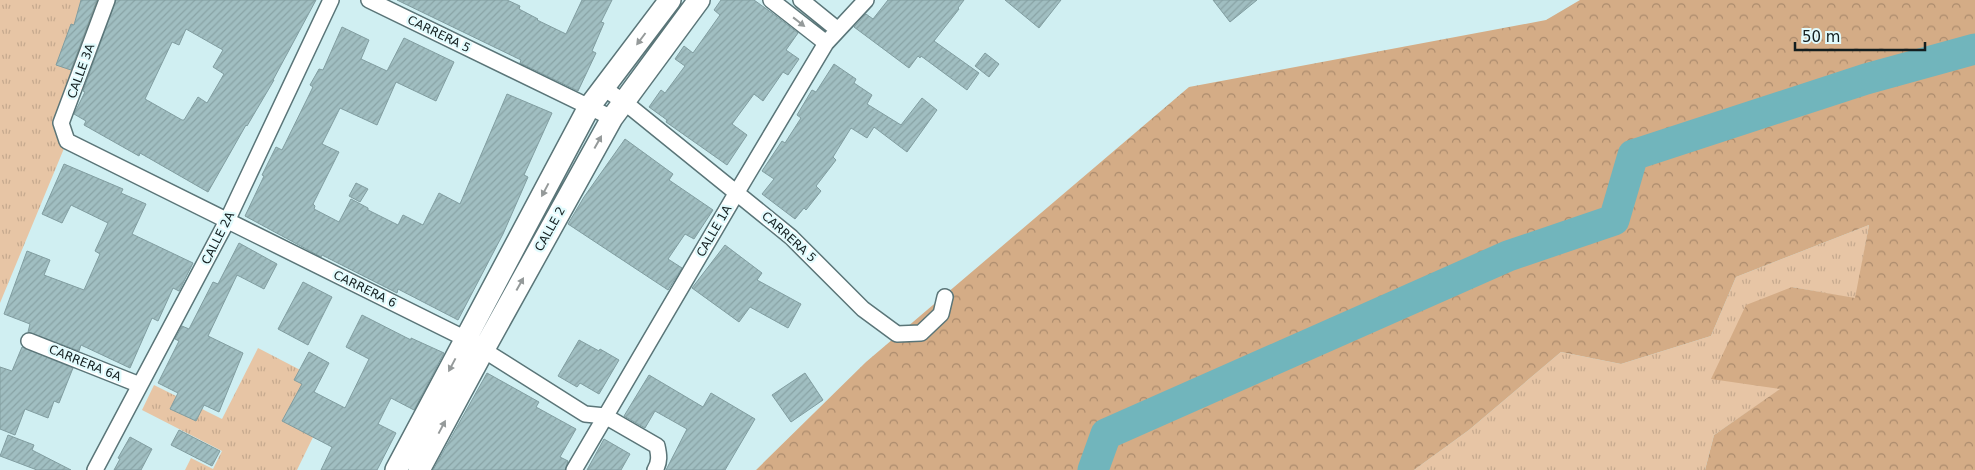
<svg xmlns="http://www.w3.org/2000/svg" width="1975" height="470" font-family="'DejaVu Sans',sans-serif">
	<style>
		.grass { fill: url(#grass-tufts) }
		.forest { fill: url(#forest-crowns) }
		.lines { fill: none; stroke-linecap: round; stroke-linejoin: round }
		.river { stroke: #71b5bc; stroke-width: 31 }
		.building { fill: url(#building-hatch); stroke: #819da0; fill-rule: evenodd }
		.minor-casing { stroke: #5a7578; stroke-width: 18 }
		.secondary-casing { stroke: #5a7578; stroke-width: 24 }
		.minor { stroke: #fff; stroke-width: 15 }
		.secondary { stroke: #fff; stroke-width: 21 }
		.oneway { fill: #959a9a }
		.labels { text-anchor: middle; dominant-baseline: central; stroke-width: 4.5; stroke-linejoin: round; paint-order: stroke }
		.street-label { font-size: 12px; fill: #131e1f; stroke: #e2fbfd }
	</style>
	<defs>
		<pattern id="grass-tufts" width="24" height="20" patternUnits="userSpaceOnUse" patternTransform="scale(1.25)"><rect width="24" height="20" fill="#e7c5a5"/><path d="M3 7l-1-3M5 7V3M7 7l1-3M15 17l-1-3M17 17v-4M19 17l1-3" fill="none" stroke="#c5a98e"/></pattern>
		<pattern id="forest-crowns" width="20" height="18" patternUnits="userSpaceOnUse" patternTransform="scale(1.25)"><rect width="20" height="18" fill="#d4ac86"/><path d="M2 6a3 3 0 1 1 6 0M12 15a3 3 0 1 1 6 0" fill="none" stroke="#ab8b6d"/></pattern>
		<pattern id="building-hatch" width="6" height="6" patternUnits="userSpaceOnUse" patternTransform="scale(1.25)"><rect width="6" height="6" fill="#a0bec1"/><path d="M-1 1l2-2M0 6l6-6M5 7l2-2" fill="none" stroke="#89a3a5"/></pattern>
	</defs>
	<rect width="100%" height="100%" fill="#d0eff2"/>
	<!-- grass -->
	<path class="grass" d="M0,0H101L58,123L65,146L0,303Z
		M1869,225L1856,299L1792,287L1781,389L1714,435L1705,470H1414L1469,430L1561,352L1621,364L1711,336L1736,277Z
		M258,348L308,374L317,429L297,470H185L191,458L213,469L222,451L142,410L154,385L222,419Z"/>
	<!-- forest -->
	<path class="forest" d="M1580,0H1975V470H1705L1714,435L1780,389L1711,379L1746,305L1792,287L1855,298L1869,225L1736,277L1711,336L1621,364L1561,352L1469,430L1414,470H756L866,362L1189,87L1546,20Z"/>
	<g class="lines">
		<!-- river -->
		<path class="river" d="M1093,470L1106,434L1508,256L1614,220L1633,155L1866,79L1975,49"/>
	</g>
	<!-- building -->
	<path class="building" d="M81,0H97L71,70L56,65L71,24L74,25Z
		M116,0H316L273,80H274L247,126L246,125L208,192L140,153L139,156L84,125L86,121L74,114L85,92L83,91ZM186,29L223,50L213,67L224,74L207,103L198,97L184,120H182L145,99L172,42L179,45Z
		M397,0H507L520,6L519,9L538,19L537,20L566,34L582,0H612L601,22L604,23L592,51L596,53L578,91L520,63L521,60Z
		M721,0H754L772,13L798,33L786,50L799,59L788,75L783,72L763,101L754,94L732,124L747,135L727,165L666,122L667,120L649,107L661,90L665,93L685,66L675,59L684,46L693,53L720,15L714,10Z
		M888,0H964L958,8L959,9L934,41L979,73L967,90L921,56L920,58L918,56L909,68L854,27L866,14L873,19Z
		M1005,0H1061L1039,28Z
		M1213,0H1257L1230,22Z
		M342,27L369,40L361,59L387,71L404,38L454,62L436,101L396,82L377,125L340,108L322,144L339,152L313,204L315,206L314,209L339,222L351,199L368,208V210L398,225L403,215L423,225L439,193L460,204L507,94L552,113L524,175L528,177L503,234L458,320L398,289L397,293L322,255L321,257L245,216L264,176L262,175L276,147L282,150L313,87L310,85L319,69L323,70Z
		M985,53L999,64L989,77L975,66Z
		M834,64L856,79L854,83L872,95L867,104L901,125L922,98L937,110L907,152L874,127L867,138L851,128L833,157L836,160L816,186L821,191L806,210L804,208L795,219L762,194L774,179L762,171L782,141L785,143L801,118L797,115L812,90L816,92Z
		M625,139L673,174L669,180L713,210L694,239L685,234L668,259L682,268L668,290L568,224L584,197Z
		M64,164L123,189L121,193L146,204L132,234L193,263L179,291L173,288L158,321L152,318L130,368L81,345L79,351L28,332L30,324L4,314L27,251L50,260L44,275L84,290L100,254L95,251L108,223L71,205L62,223L42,214Z
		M356,183L368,189L360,202L349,196Z
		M239,243L277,264L264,289L237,275L208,336L243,353L219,412L204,405L196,421L170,409L178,393L158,383L179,341L175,339L182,326L189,329L213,282L218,284Z
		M725,245L762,273L757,280L801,304L788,328L750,307L739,322L692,288Z
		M303,282L332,297L308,345L278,329Z
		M362,315L411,340V338L444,353L414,410L391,398L378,424L396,433L377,470H321L332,447L282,421L302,384L294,380L309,352L329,363L314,392L345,408L369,359L346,347Z
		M579,340L599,351L600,349L619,360L599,394L580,383L577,387L558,376Z
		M22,347L73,368L59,403L54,401L48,418L25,409L15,435L0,429V367L12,371Z
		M487,373L539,402L536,407L576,429L560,457L568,461L565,470H433Z
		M805,373L823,400L791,422L772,395Z
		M649,375L703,407L711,393L755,419L725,470H666L687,429L655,411L645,428L624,416Z
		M179,430L220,451L212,466L171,445Z
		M8,435L34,445L32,450L71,470H37L0,456Z
		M130,437L152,449L141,470H114L120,459L118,458Z
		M604,439L630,454L621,470H587Z"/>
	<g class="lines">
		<defs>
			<path id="minor" d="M107,0L61,123L67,141L466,339L585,414L605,416L657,446C659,455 660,462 655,470
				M369,0L612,118
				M771,0L826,43
				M801,0L838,30
				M603,88L623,101L791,237L863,309L897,334L921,333L941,314L945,297
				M29,341L140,385
				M95,470L227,221L331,0
				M574,470L737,192L826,43L866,0"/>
			<path id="secondary" d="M396,470L589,107L670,0
				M419,470L484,349L612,118L699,0"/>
		</defs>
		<!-- minor casing -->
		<use href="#minor" class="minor-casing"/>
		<!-- secondary casing -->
		<use href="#secondary" class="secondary-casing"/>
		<!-- minor -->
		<use href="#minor" class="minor"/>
		<!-- secondary -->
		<use href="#secondary" class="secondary"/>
	</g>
	<!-- one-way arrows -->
	<defs><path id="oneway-solid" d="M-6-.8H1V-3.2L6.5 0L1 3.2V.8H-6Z" transform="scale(1.25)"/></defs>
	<g class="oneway">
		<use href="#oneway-solid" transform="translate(799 22) rotate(38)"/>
		<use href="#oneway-solid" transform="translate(641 39) rotate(127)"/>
		<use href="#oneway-solid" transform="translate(598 142) rotate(-61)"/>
		<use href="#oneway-solid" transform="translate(545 190) rotate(118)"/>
		<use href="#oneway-solid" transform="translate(520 284) rotate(-61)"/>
		<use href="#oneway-solid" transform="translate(452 365) rotate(118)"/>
		<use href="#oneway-solid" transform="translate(442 427) rotate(-62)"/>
	</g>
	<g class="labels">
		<!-- street labels -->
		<g class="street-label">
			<text transform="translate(439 34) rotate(26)">CARRERA 5</text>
			<text transform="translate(81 71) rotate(-70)">CALLE 3A</text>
			<text transform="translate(550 229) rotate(-61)">CALLE 2</text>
			<text transform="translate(714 231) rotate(-60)">CALLE 1A</text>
			<text transform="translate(789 237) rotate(42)">CARRERA 5</text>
			<text transform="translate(218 238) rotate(-63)">CALLE 2A</text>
			<text transform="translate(365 289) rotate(26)">CARRERA 6</text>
			<text transform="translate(85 363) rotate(22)">CARRERA 6A</text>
		</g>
	</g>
	<!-- scale -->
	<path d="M1795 42v8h130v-8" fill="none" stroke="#131e1f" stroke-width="2.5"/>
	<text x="1802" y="42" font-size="15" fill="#131e1f" stroke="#e2fbfd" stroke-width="4" paint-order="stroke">50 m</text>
</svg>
